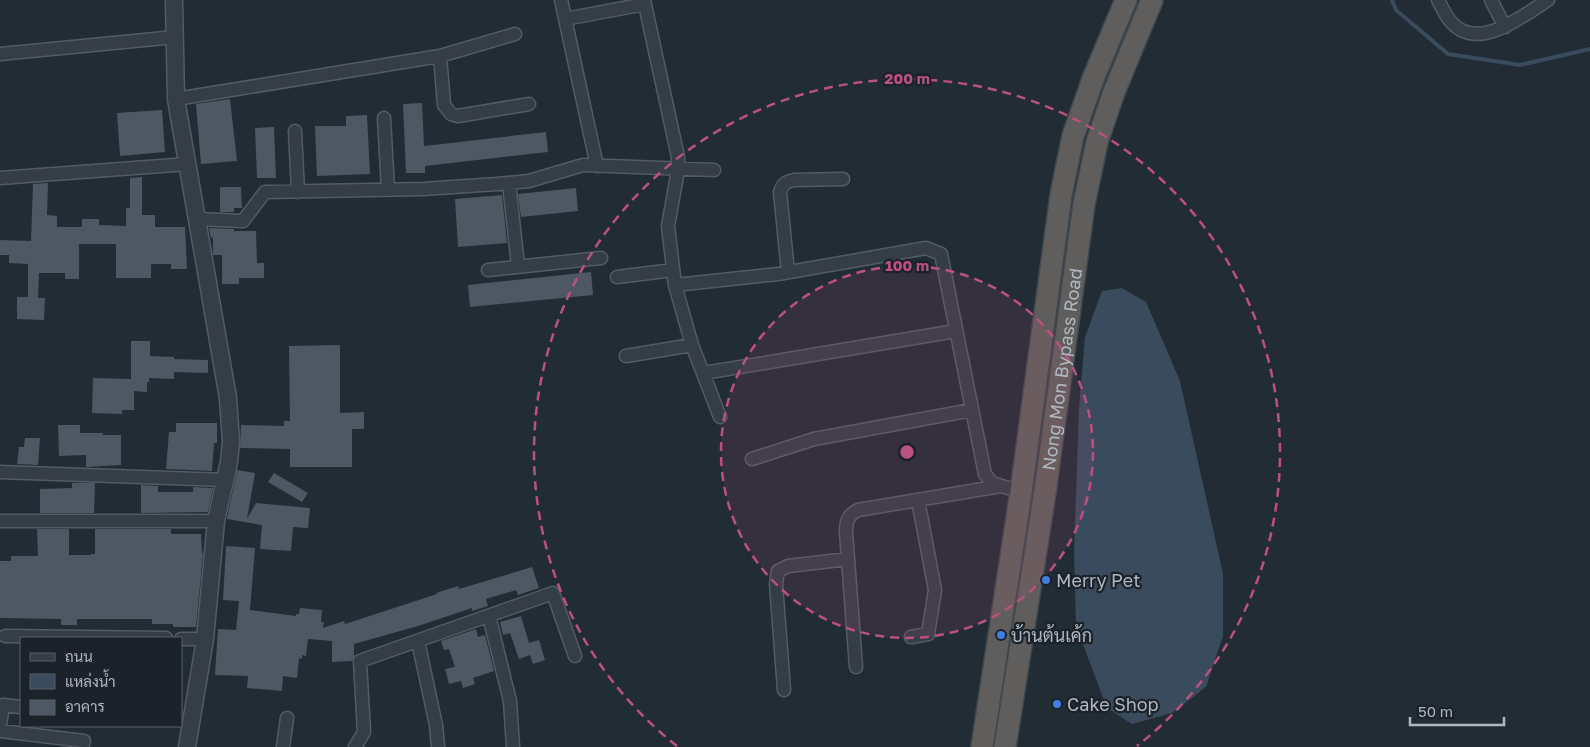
<svg xmlns="http://www.w3.org/2000/svg" width="1590" height="747" font-family="'Golos Text',Sarabun,sans-serif">
	<style>
		.water { fill: #394b5d }
		.lines { fill: none; stroke-linecap: round; stroke-linejoin: round }
		.stream { stroke: #394b5d; stroke-width: 4 }
		.building { fill: #4d5864 }
		.minor-casing { stroke: #535b63; stroke-width: 15 }
		.tertiary-casing { stroke: #535b63; stroke-width: 19 }
		.trunk-casing { stroke: #404850; stroke-width: 24 }
		.minor { stroke: #353d46; stroke-width: 12 }
		.tertiary { stroke: #353d46; stroke-width: 16 }
		.trunk { stroke: #5f5e5c; stroke-width: 21 }
		.ring { fill: none; stroke: #bc507f; stroke-width: 2.5; stroke-dasharray: 9 6 }
		.shop-dot { fill: #3f7fe0; stroke: #1b222a; stroke-width: 2 }
		.labels { text-anchor: middle; dominant-baseline: central; stroke-width: 4.5; stroke-linejoin: round; paint-order: stroke }
		.street-label { font-size: 18px; fill: #b0b8c2; stroke: #1b222a }
		.poi-label { font-size: 18px; fill: #b0b8c2; stroke: #1b222a; text-anchor: start }
		.centre { fill: #bc507f; stroke: #1b222a; stroke-width: 2.5 }
		.ring-label { font-size: 15px; text-anchor: middle; font-weight: bold; fill: #bc507f; stroke: #1b222a; stroke-width: 4.5; stroke-linejoin: round; paint-order: stroke }
	</style>
	<rect width="100%" height="100%" fill="#222c35"/>
	<!-- water -->
	<path class="water" d="M1122,288L1146,302L1180,381L1223,574V636L1206,687L1172,713L1132,724L1107,708L1076,626L1074,553L1079,409L1085,337L1102,291Z"/>
	<g class="lines">
		<!-- stream -->
		<path class="stream" d="M1392,0L1396,10L1448,54L1520,65L1590,49"/>
	</g>
	<!-- building -->
	<path class="building" d="M230,99L237,161L201,164L196,104Z
		M422,103L424,146L546,132L548,152L425,166V173H406L403,104Z
		M162,110L165,152L120,156L117,113Z
		M367,115L370,174L317,176L315,126H346V116Z
		M274,127L276,178H257L255,128Z
		M142,177V215H155V227H185L187,269H171V264H151V278H116V244H79V279H65V273H39L38,298H45L44,320L17,319V297H28V264L9,263V255H0V240L31,241L33,184L48,183L47,215L57,216V227H82V219H99V225L126,226V208H130V178Z
		M220,187H241L242,208H234V212H220Z
		M576,188L578,211L521,217L518,194Z
		M502,195L507,243L458,247L455,199Z
		M209,228L234,229V231H256L257,263H264V278H239V284H222V255H213V237L211,238Z
		M591,272L593,295L470,307L468,285Z
		M131,341H150V356L174,357V359L208,360V373L174,372V379L149,378V382H147V392L134,391V410H122V414L92,413L93,378L131,379Z
		M340,345V413L364,412V429H352V467H290V449L240,448L241,425L284,426V421H290L289,346Z
		M176,423H217V443H214L212,471L166,469L169,432H176Z
		M58,425H80V433H103V435H121V465L86,467V455L59,456Z
		M25,438H40L38,465L17,464L19,447H24Z
		M237,470L255,473L247,519L256,503L310,508L308,528L293,527L291,551L260,549L262,525L227,519Z
		M274,473L308,493L302,502L268,482Z
		M72,483H95L94,513H40V489L72,488Z
		M141,485L158,486V492H193V487L213,488L208,512L141,513Z
		M37,529H69V555H91V554H95V529H171V534H201L202,553H203L196,627H173V624H152V619H77V625H61V619L0,618V561H11V556H38Z
		M226,546L255,548L250,610L296,616V614H299L300,608L322,610L321,622H324L323,628L344,621L345,624L437,594L436,593L458,586L459,589L532,567L539,588L518,595L516,590L486,599L488,606L472,611V608L418,626L354,644V656L352,661L332,662V641L308,639L306,656L302,655V659L299,658L297,678L283,676L282,691L247,688L248,676L215,675L218,629L236,630L239,601L223,600Z
		M521,616L529,643L539,640L545,660L533,664L530,655L519,659L510,633L503,635L500,622Z
		M476,629L478,637L485,635L494,671L473,678L475,684L463,688L461,681L449,684L445,669L455,667L449,649L444,650L441,641Z"/>
	<g class="lines">
		<defs>
			<path id="minor" d="M561,0L597,166
				M644,0L678,157V170L668,226L675,285L692,345L720,417
				M1438,0C1442,7 1446,17 1452,23C1479,52 1524,15 1548,0
				M1491,0L1505,27
				M565,19L645,4
				M0,54L175,37
				M440,56L444,105L451,114L458,116L529,104
				M176,99L440,56L515,34
				M384,118L388,190
				M295,131L298,192
				M0,178L188,164
				M509,183L518,266
				M198,219L243,221L265,192L423,189L497,184L529,181L583,165L714,170
				M488,270L601,258
				M788,272L780,192C783,183 786,182 794,180L843,179
				M617,277L673,270
				M675,285L778,274L926,248L941,254L985,474L992,483L1021,492
				M626,356L692,345
				M704,373L956,331
				M752,459L814,439L972,410
				M0,472L226,480
				M0,521H216
				M489,616L510,701L513,747
				M5,636L166,638
				M911,637L928,634L935,590L918,500
				M181,639H205
				M418,641L436,725L438,747
				M856,667L846,532C846,521 848,515 858,510L1001,486
				M784,690L776,584L778,571L788,566L848,559
				M0,725L3,705L21,707
				M0,731L84,741L82,747
				M283,747L287,718
				M355,747L364,732L360,661L553,593L575,656"/>
			<path id="tertiary" d="M174,0L176,99L228,398L231,441L229,462L216,521L205,639L187,747"/>
			<g id="trunk">
				<path d="M982,747L1021,492L1061,195L1073,136L1093,79L1126,0"/>
				<path id="s1" d="M1005,747L1045,492L1084,204L1097,142L1114,92L1152,0"/>
			</g>
		</defs>
		<!-- minor casing -->
		<use href="#minor" class="minor-casing"/>
		<!-- tertiary casing -->
		<use href="#tertiary" class="tertiary-casing"/>
		<!-- trunk casing -->
		<use href="#trunk" class="trunk-casing"/>
		<!-- minor -->
		<use href="#minor" class="minor"/>
		<!-- tertiary -->
		<use href="#tertiary" class="tertiary"/>
		<!-- trunk -->
		<use href="#trunk" class="trunk"/>
	</g>
	<!-- distance rings -->
	<circle cx="907" cy="452" r="186" fill="#bc507f" fill-opacity=".12"/>
	<g class="ring">
		<circle cx="907" cy="452" r="186"/>
		<path d="M677 746A373 373 0 1 1 1137 746"/>
	</g>
	<!-- markers -->
	<g class="shop-dot">
		<circle cx="1046" cy="580" r="5"/>
		<circle cx="1001" cy="635" r="5"/>
		<circle cx="1057" cy="704" r="5"/>
	</g>
	<g class="labels">
		<!-- street labels -->
		<g class="street-label">
			<text stroke="none"><textPath href="#s1" startOffset="382">Nong Mon Bypass Road</textPath></text>
		</g>
		<!-- poi labels -->
		<g class="poi-label">
			<text x="1056" y="580">Merry Pet</text>
			<text x="1011" y="635">บ้านต้นเค้ก</text>
			<text x="1067" y="704">Cake Shop</text>
		</g>
	</g>
	<circle cx="907" cy="452" r="8" class="centre"/>
	<g class="ring-label">
		<text x="907" y="84">200 m</text>
		<text x="907" y="271">100 m</text>
	</g>
	<!-- legend -->
	<rect x="20" y="637" width="162" height="90" fill="#1b222a" stroke="#575e67"/>
	<rect x="30" y="653" width="25" height="8" fill="#353d46" stroke="#575e67"/>
	<text x="65" y="662" font-size="15" fill="#b0b8c2">ถนน</text>
	<rect x="30" y="674" width="25" height="15" fill="#394b5d" stroke="#575e67"/>
	<text x="65" y="687" font-size="15" fill="#b0b8c2">แหล่งน้ำ</text>
	<rect x="30" y="700" width="25" height="15" fill="#4d5864" stroke="#575e67"/>
	<text x="65" y="712" font-size="15" fill="#b0b8c2">อาคาร</text>
	<!-- scale -->
	<path d="M1410 717v8h94v-8" fill="none" stroke="#b0b8c2" stroke-width="2.5"/>
	<text x="1418" y="717" font-size="15" fill="#b0b8c2" stroke="#1b222a" stroke-width="4" paint-order="stroke">50 m</text>
</svg>
